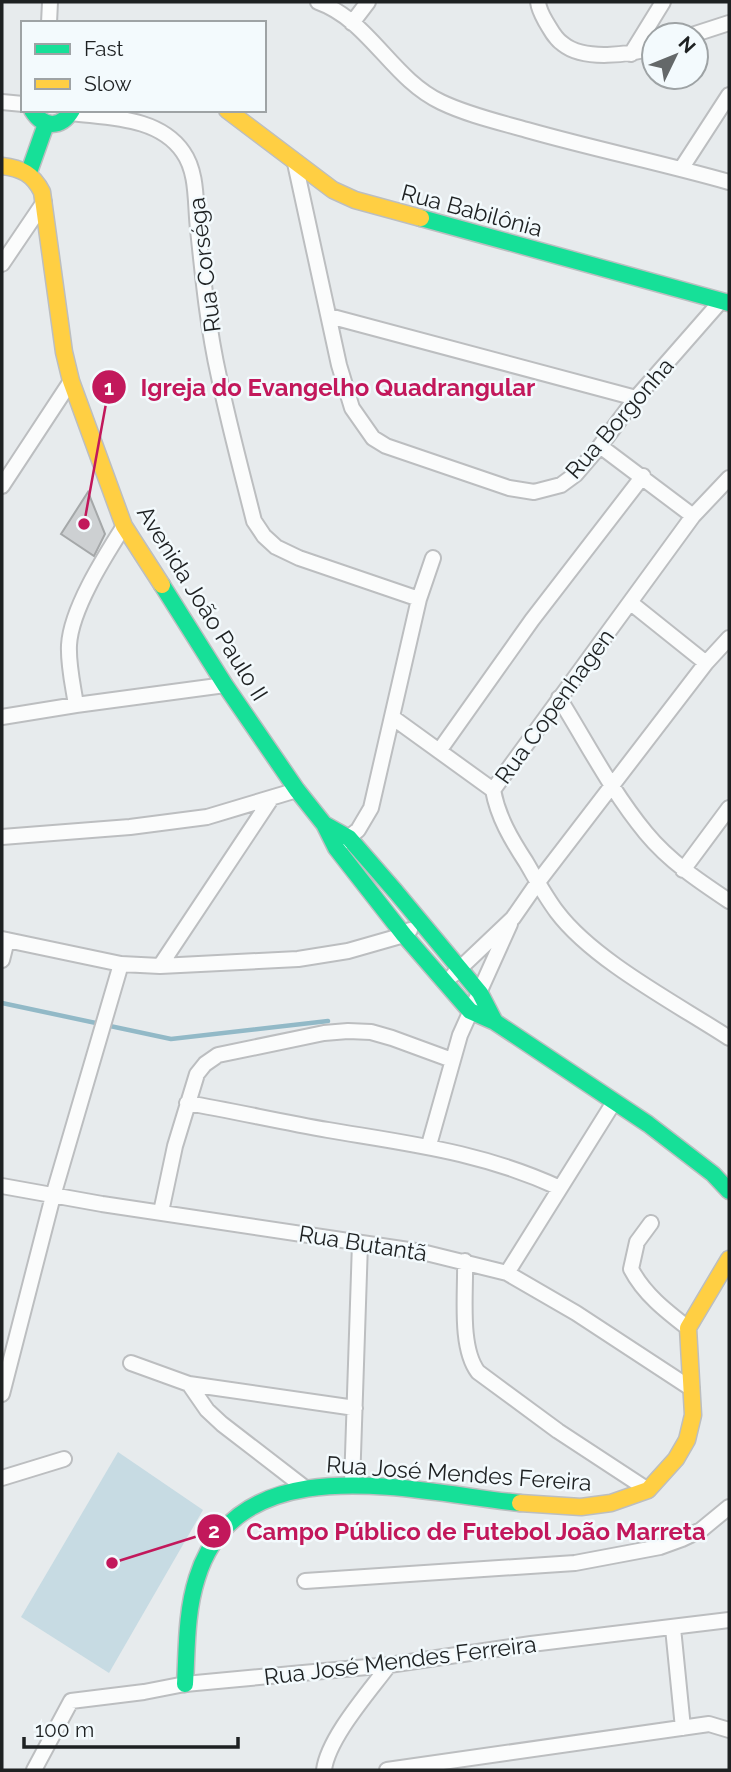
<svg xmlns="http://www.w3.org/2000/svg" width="731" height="1772" font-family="Raleway,sans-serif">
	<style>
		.green { fill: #c7dbe3 }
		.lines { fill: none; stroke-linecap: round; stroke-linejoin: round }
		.stream { stroke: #92b9c7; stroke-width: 4.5 }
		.building { fill: #cdd0d2; stroke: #a5a8a9; stroke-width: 2 }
		.street-casing { stroke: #bcbec0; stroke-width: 18 }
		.fast-casing { stroke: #bcbec0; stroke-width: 19 }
		.slow-casing { stroke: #bcbec0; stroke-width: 19 }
		.street { stroke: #fbfcfc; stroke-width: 14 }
		.fast { stroke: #16e098; stroke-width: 16 }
		.slow { stroke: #ffcf43; stroke-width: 16 }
		.labels { text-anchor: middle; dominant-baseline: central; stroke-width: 5; stroke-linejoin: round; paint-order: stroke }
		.street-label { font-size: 23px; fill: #1e2122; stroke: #f3fafd }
		.leader { fill: none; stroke: #c2185b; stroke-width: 2.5 }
		.callout-dot { fill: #c2185b; stroke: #f3fafd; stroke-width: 2.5 }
		.mark-label { font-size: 21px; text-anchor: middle; font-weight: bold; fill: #fff }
		.callout-label { font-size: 24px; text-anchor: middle; font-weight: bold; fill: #c2185b; stroke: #f3fafd; stroke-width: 5; stroke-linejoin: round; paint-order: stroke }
	</style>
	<rect width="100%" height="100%" fill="#e7ebed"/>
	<!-- green -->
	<path class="green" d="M118,1452L203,1510L109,1673L21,1617Z"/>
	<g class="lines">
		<!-- stream -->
		<path class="stream" d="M2,1003L171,1039L328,1021"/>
	</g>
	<!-- building -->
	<path class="building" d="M88,492L105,534L94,556L61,534Z"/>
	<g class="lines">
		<defs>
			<path id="street" d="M318,2C369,20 392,79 441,102C468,115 499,122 527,130C594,149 662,163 729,182
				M538,2C539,10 542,15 546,22C551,30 555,39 563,44C584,61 630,55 654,47
				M49,23L50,2
				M352,23L368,2
				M692,35L729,23
				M631,54L663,2
				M2,102L23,104
				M72,113C110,118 159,117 183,152C198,173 195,204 198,229C203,278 208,328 219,377C229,425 242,473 254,521L264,536L276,547L299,558L419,599
				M295,163L339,365L352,408L373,438L386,446L509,488L534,492L561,485L576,474L600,446L636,398L721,301
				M681,169L729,95
				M2,264L44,202
				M329,316L636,398
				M600,446L693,516
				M729,478L693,516L493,790C498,817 511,839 526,862C536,879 545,896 557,912C594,961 677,1004 729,1038
				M2,486L71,381
				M631,603L706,663
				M559,698C587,743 612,792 646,833C669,861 699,881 729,901
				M76,705C73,685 68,665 69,645C71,609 105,556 124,526
				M2,717L76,705L225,685
				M392,717L493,790
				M439,751L532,620L643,476
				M2,837L130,827L207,817L297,790
				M343,842L358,830L371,808L419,599L433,558
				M683,870L729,808
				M2,939L121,964L160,966L298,959L348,951L404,935L410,930
				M2,960L7,940
				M160,966L271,799
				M453,975L513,918L538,882L706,663L729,638
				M187,1103C234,1111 281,1122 328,1130C411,1144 482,1152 560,1188
				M429,1145L460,1035L510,924
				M2,1186L102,1204L422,1252L507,1273L576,1313L692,1389
				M161,1212L175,1146L197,1074L205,1064L218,1055L324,1033L348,1031L371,1032L392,1038L452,1060
				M651,1223L637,1242L631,1269C644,1294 666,1311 688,1328
				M465,1261C466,1293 459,1347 478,1372L558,1431L648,1490
				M507,1273L614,1102
				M131,1363L189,1384L355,1408
				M189,1384L207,1410L222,1424L305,1488
				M2,1394L53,1196L121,964
				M2,1478L64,1459
				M352,1485L360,1243
				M305,1581L575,1563L660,1547L682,1539L701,1530L729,1507
				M673,1628L683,1728
				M34,1770L71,1701L144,1692L185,1684L389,1665L531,1644L729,1620
				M324,1770C328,1738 369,1692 389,1665
				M387,1770L709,1724L729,1730"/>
			<path id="fast" d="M32,110C43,128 61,129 72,110
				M29,172L46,124
				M421,218L729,303
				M162,585L225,685L297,790L324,824L336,848L404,935L470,1011L495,1022L648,1124L713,1174L729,1191
				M324,824L349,838L396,892L480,993L495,1022
				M185,1684C187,1649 186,1612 197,1578C239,1442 417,1493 520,1503"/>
			<path id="slow" d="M227,110L333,190L355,200L421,218
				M2,166C21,168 33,174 42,192L64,352L71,381L124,526L162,585
				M520,1503L581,1507L611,1503L648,1490L676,1459L687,1440L693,1415L688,1328L729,1259"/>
		</defs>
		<!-- street casing -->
		<use href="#street" class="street-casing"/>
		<!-- fast casing -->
		<use href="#fast" class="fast-casing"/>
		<!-- slow casing -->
		<use href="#slow" class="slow-casing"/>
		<!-- street -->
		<use href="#street" class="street"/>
		<!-- fast -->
		<use href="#fast" class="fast"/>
		<!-- slow -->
		<use href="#slow" class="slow"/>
	</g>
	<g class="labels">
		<!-- street labels -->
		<g class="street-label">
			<text transform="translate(472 210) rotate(15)">Rua Babilônia</text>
			<text transform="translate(204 265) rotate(-97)">Rua Corséga</text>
			<text transform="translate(619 418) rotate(-49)">Rua Borgonha</text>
			<text transform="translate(203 603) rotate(58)">Avenida João Paulo II</text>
			<text transform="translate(554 706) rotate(-54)">Rua Copenhagen</text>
			<text transform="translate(363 1243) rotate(9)">Rua Butantã</text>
			<text transform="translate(459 1473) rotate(4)">Rua José Mendes Fereira</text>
			<text transform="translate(400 1660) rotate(-7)">Rua José Mendes Ferreira</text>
		</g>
	</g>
	<!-- callouts -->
	<path class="leader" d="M84 524L109 387M112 1563L214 1531"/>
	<g class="callout-dot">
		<circle cx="84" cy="524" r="7"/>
		<circle cx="112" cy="1563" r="7"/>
		<circle cx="109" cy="387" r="18"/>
		<circle cx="214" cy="1531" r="18"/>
	</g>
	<g class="mark-label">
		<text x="109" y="395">1</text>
		<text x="214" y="1538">2</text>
	</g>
	<g class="callout-label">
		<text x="338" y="396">Igreja do Evangelho Quadrangular</text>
		<text x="476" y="1540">Campo Público de Futebol João Marreta</text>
	</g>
	<!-- border -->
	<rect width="731" height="1772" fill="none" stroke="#1e2122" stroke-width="7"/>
	<!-- legend -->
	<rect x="21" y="21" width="245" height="91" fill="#f3fafd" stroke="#9ea3a5" stroke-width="2"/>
	<rect x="35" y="44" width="35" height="10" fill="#16e098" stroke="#9ea3a5" stroke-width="2"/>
	<text x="84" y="56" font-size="21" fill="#1e2122">Fast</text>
	<rect x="35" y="79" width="35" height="10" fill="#ffcf43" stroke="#9ea3a5" stroke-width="2"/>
	<text x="84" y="91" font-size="21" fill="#1e2122">Slow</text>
	<!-- north arrow -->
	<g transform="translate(675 56) rotate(47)"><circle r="33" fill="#f3fafd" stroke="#9ea3a5" stroke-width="2"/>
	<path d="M0-5L12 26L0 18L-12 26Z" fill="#646869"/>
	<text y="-10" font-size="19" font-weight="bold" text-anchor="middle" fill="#1e2122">N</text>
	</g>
	<!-- scale -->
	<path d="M24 1737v10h214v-10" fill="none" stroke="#1e2122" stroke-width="3.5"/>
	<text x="35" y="1737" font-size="21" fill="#1e2122" stroke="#f3fafd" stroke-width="5" paint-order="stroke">100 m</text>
</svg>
